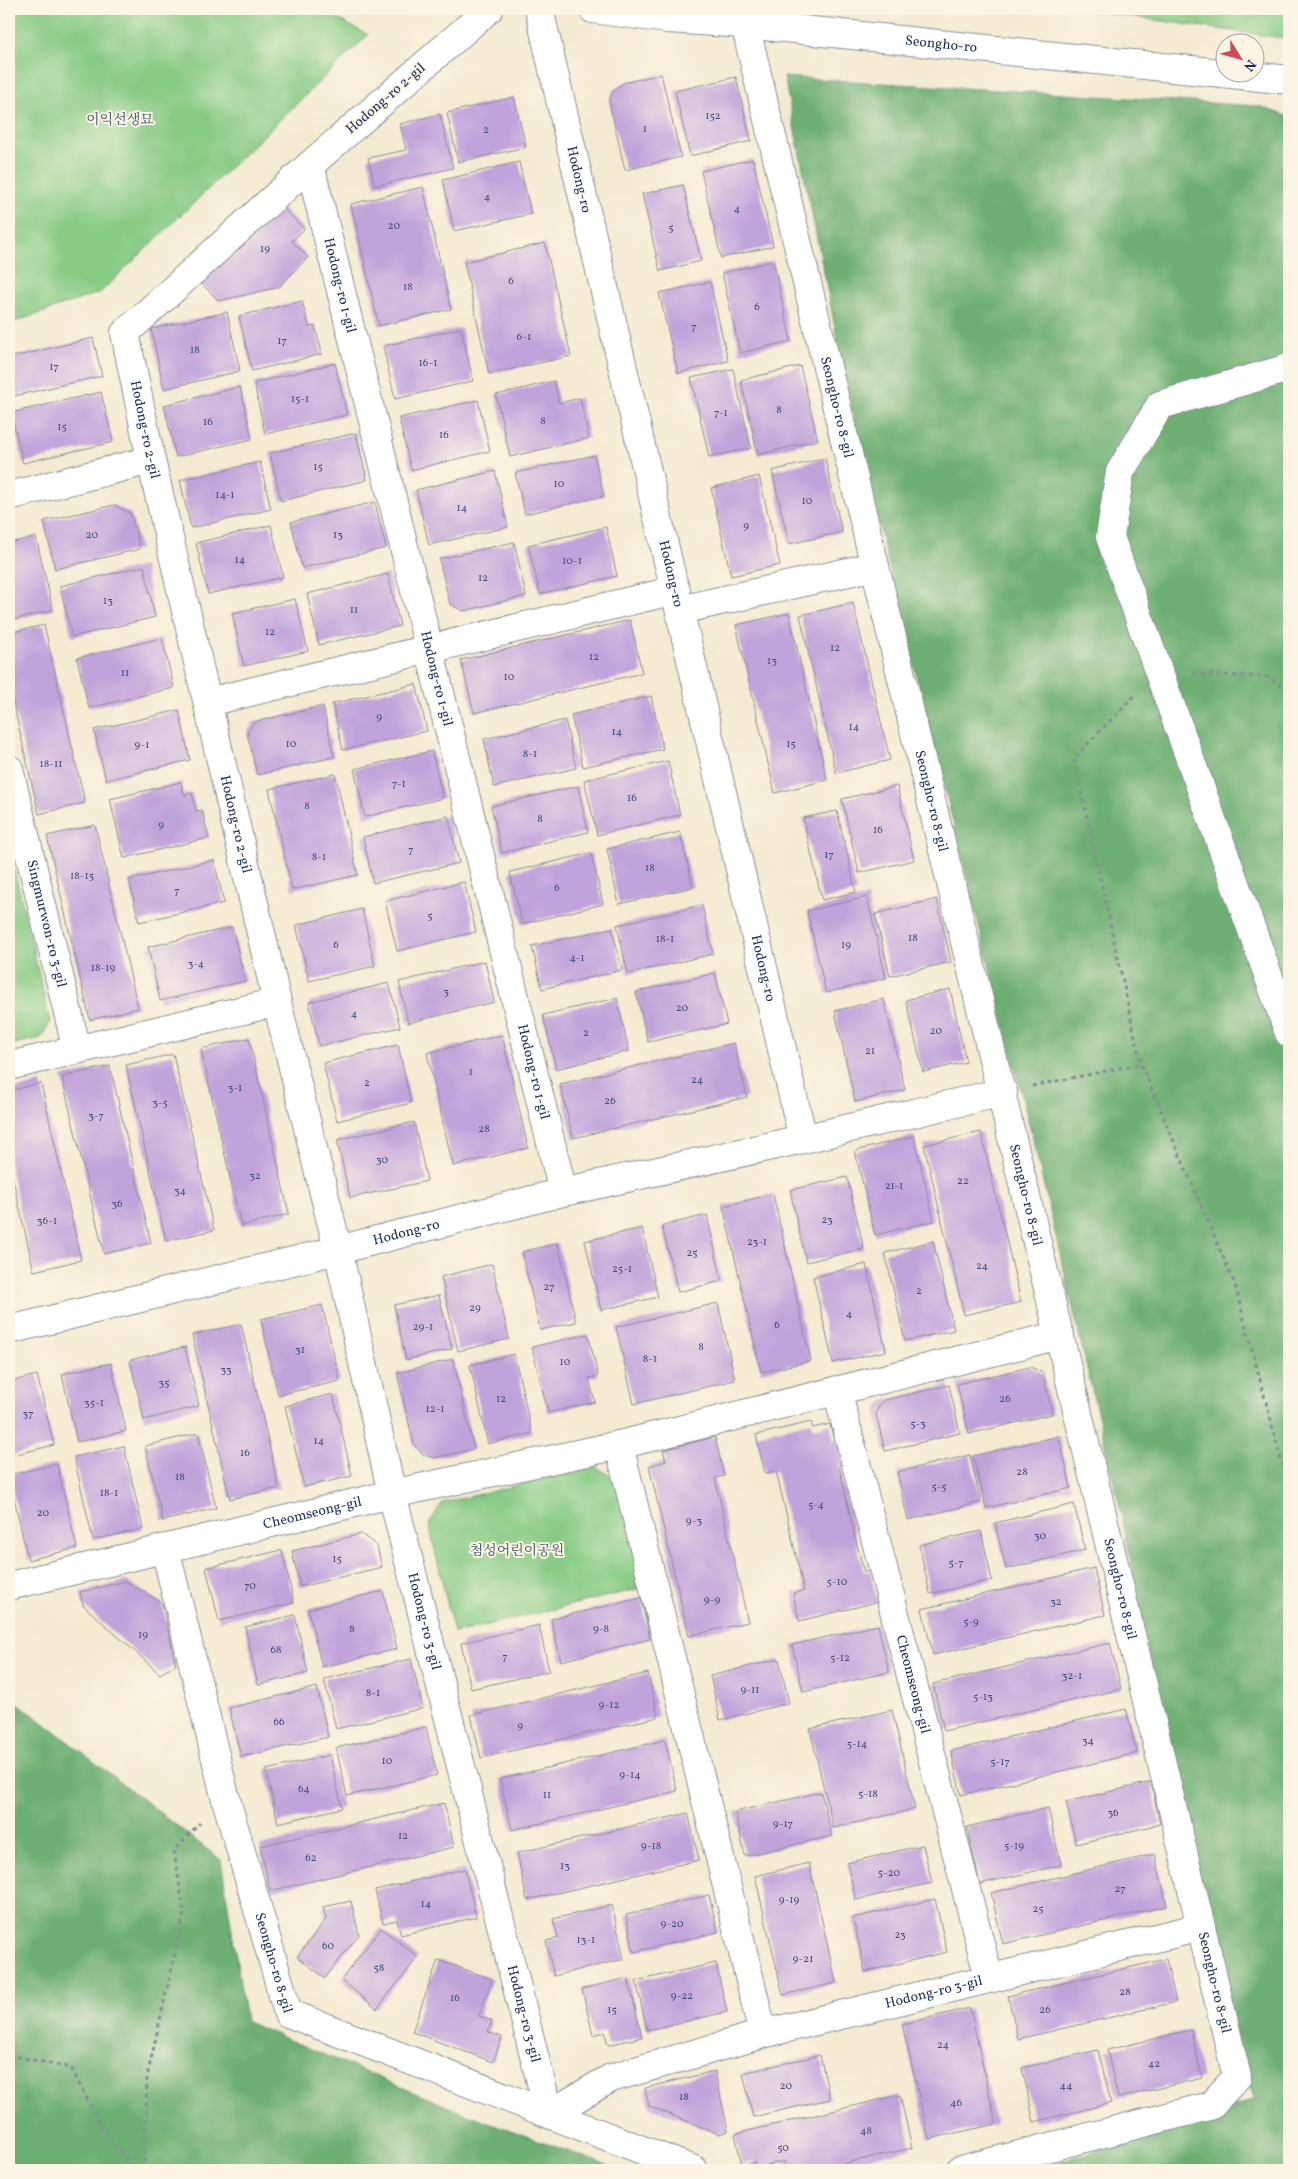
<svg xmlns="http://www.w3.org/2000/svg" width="1298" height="2179" font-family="Vollkorn,'Noto Serif KR',serif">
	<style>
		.green { fill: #87cb84; stroke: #517d71 }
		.forest { fill: #6daf72; stroke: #446f68 }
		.building { fill: #c1a3db }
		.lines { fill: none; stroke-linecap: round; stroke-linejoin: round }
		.minor-casing { stroke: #878d98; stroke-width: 30 }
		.path { stroke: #878d98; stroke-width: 3; stroke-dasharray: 4 4; stroke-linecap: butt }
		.minor { stroke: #fff; stroke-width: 28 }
		.labels { text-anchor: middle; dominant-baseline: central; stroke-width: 4; stroke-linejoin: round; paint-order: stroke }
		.number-label { font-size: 11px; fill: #444c7d }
		.street-label { font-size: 14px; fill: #1b2f5e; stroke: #fcf5e5 }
		.park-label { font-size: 14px; fill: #365668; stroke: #fcf5e5 }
	</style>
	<rect width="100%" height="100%" fill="#fcf5e5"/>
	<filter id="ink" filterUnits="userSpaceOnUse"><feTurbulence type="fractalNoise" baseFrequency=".02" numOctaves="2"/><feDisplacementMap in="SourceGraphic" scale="10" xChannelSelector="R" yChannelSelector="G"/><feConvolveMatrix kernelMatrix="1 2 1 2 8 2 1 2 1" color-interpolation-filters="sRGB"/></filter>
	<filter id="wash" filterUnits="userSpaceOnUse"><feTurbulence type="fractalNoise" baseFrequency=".0096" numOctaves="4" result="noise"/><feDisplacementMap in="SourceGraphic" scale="20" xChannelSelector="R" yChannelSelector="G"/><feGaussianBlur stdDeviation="1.12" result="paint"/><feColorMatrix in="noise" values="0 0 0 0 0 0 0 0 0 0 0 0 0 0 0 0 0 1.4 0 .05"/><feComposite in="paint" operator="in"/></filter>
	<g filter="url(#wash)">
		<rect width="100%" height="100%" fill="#f3ebd1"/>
		<!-- green -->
		<path class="green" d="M9,9H319L368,35L101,292L9,324Z
			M1077,9H1289V39Z
			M13,864L50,1022L41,1038L9,1045V865Z
			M596,1467L617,1480L642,1588L454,1633L429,1524L442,1503Z"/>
		<!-- forest -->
		<path class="forest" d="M784,77L1259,106L1289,117V2170H1034L1254,2100L1192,1882L1123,1521L1034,1144L861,455Z
			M9,1696L221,1860L246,2022L456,2110L619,2170H9Z"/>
		<g id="blocks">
			<!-- building -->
			<path class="building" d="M661,74L681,157L625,170L609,101L613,91L623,83Z
				M736,77L751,141L690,156L675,91Z
				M514,97L526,147L458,162L447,113Z
				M440,114L453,168L375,186L368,158L406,150L400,124Z
				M753,159L773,246L721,258L701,171Z
				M519,162L531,214L454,231L443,180Z
				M683,185L701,261L660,271L642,194Z
				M423,187L451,309L379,326L351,204Z
				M277,202L304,229L292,241L308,257L279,287L219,301L200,282Z
				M545,243L571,356L489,374L464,262Z
				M773,261L791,341L740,353L722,273Z
				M710,282L728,361L678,373L659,293Z
				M302,301L309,327L315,326L322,354L252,371L239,316Z
				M227,312L240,371L164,389L151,329Z
				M461,328L473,381L395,399L383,346Z
				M93,338L102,376L9,397V358Z
				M335,363L347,415L265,434L254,383Z
				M800,366L818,440L758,455L741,380Z
				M733,369L751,448L709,457L691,378Z
				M554,381L559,403L580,398L589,438L510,457L496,395Z
				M240,387L252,439L176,457L164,405Z
				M101,392L113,442L23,463L11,413Z
				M478,400L490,451L411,470L399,418Z
				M356,433L367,480L281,501L270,453Z
				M594,455L604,496L525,514L515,473Z
				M825,458L842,532L789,544L772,471Z
				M260,462L271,509L191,528L180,480Z
				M495,471L508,527L429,545L416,490Z
				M759,476L780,565L731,576L711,488Z
				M375,502L386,548L302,568L291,522Z
				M114,505L131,514L140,549L55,569L44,521Z
				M271,525L283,577L208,594L196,543Z
				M606,527L617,576L540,594L528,545Z
				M36,537L53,610L9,621V543Z
				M514,542L526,596L463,611L450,604L439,559Z
				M144,566L155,617L72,637L60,586Z
				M388,574L400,626L319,645L307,594Z
				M295,599L308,651L244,666L232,613Z
				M853,603L890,760L836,773L800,615Z
				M789,613L827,780L775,793L736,625Z
				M630,620L642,673L474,713L461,660Z
				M44,625L85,803L39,814L9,685V633Z
				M162,638L174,688L89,708L77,658Z
				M416,684L427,731L343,750L332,704Z
				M651,696L663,749L583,767L571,715Z
				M323,706L334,757L257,775L247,732L254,722Z
				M179,710L190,760L106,780L94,730Z
				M565,720L576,768L494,787L484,739Z
				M432,751L443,798L365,817L354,769Z
				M668,761L680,815L597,835L584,780Z
				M335,774L358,875L292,890L269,789Z
				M181,782L184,795L192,793L196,811L202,810L209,838L124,858L110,799Z
				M578,786L588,832L502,853L491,806Z
				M897,786L914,860L859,873L842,799Z
				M837,811L856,892L822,900L803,818Z
				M448,816L459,863L373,883L363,837Z
				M95,825L138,1008L90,1020L47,836Z
				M680,832L693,887L619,904L607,849Z
				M591,853L603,904L522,924L510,872Z
				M214,860L224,903L139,922L129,880Z
				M464,882L476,932L397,951L385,901Z
				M867,897L886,978L826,993L807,911Z
				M937,899L951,962L890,976L875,914Z
				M702,905L713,954L628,974L617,925Z
				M362,909L375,966L309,981L296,925Z
				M232,927L245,981L160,1001L148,947Z
				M612,928L622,970L542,989L532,946Z
				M485,961L494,1002L408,1023L399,982Z
				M715,973L727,1024L648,1042L636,992Z
				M389,983L400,1027L319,1046L309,1002Z
				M950,989L966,1062L923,1072L906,1000Z
				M617,998L629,1051L556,1069L543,1015Z
				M884,999L905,1090L855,1102L835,1011Z
				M502,1035L528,1148L453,1166L427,1053Z
				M249,1038L289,1214L241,1226L201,1049Z
				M734,1043L747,1097L573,1138L560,1084Z
				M398,1045L411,1103L337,1121L323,1063Z
				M173,1054L214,1230L166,1241L126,1065Z
				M110,1066L151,1243L104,1254L62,1077Z
				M41,1083L81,1260L34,1271L9,1162V1091Z
				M414,1122L427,1181L350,1198L337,1140Z
				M981,1132L1021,1302L964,1315L924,1145Z
				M914,1136L934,1221L875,1235L855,1151Z
				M847,1177L864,1249L806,1262L790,1190Z
				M773,1194L811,1361L761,1372L723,1206Z
				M707,1215L722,1281L678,1292L662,1226Z
				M642,1228L658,1297L601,1310L585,1241Z
				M933,1241L954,1330L905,1341L885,1253Z
				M558,1243L576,1322L540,1330L522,1252Z
				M492,1264L509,1339L458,1351L441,1277Z
				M866,1264L886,1351L833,1363L813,1277Z
				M439,1295L452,1349L406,1360L394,1305Z
				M718,1303L735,1380L634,1404L616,1327Z
				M322,1305L340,1381L278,1395L261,1319Z
				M241,1324L279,1488L230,1499L192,1335Z
				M588,1334L598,1376L589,1378L595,1402L548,1413L532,1347Z
				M185,1347L199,1406L144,1420L130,1360Z
				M514,1354L532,1433L488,1444L470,1365Z
				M453,1359L474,1449L434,1458L424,1455L414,1445L397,1373Z
				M111,1363L126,1431L77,1442L62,1374Z
				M1030,1367L1043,1373L1052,1414L969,1434L957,1384Z
				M37,1375L54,1445L9,1456V1382Z
				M949,1385L960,1433L885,1451L876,1414L879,1406L885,1400Z
				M333,1394L352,1476L304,1487L285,1406Z
				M811,1422L813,1428L830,1424L834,1441L839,1439L845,1463L839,1465L855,1537L864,1572L870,1571L877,1602L799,1621L793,1593L804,1591L795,1551L776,1471L765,1473L756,1435Z
				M198,1433L216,1508L163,1521L145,1446Z
				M1059,1436L1071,1488L986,1508L973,1456Z
				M715,1437L724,1476L715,1478L748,1622L689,1636L649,1466L666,1461L663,1450Z
				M124,1446L143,1529L93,1540L74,1457Z
				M970,1455L981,1502L908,1520L897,1472Z
				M57,1464L77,1548L28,1560L9,1475Z
				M1074,1504L1085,1550L1006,1569L995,1523Z
				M981,1531L992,1580L930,1594L919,1545Z
				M361,1534L377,1546L382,1567L300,1587L292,1551Z
				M282,1550L294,1603L219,1621L206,1568Z
				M1094,1568L1105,1615L933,1655L922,1609Z
				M126,1581L162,1603L176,1665L160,1674L83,1605L80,1592Z
				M383,1591L397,1649L322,1667L308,1609Z
				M641,1598L650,1639L561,1661L551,1619Z
				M295,1615L308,1673L258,1685L245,1627Z
				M539,1625L549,1671L471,1689L461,1643Z
				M878,1625L889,1672L803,1692L792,1645Z
				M1110,1643L1121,1689L944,1731L933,1684Z
				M411,1659L423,1708L336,1729L324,1679Z
				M779,1659L789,1703L720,1720L710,1676Z
				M648,1673L658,1717L481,1758L471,1715Z
				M317,1687L328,1737L241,1757L229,1708Z
				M1126,1709L1137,1753L961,1795L951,1751Z
				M892,1710L915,1809L833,1828L810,1729Z
				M426,1727L437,1775L347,1796L336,1748Z
				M665,1740L677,1791L512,1830L500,1779Z
				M330,1755L342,1808L278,1823L266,1770Z
				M1151,1782L1160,1824L1076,1844L1066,1802Z
				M821,1792L832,1836L745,1856L735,1812Z
				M444,1803L454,1847L270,1891L260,1846Z
				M1048,1808L1061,1865L980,1884L967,1827Z
				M688,1813L699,1860L527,1900L517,1853Z
				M923,1845L932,1883L856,1900L847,1863Z
				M1155,1854L1167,1906L1003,1944L991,1893Z
				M809,1863L836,1983L783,1995L755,1876Z
				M465,1869L476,1917L401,1935L397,1920L383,1923L375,1890Z
				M709,1895L718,1932L634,1952L626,1915Z
				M935,1899L947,1952L865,1972L853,1918Z
				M351,1901L359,1935L325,1978L297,1957L326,1919L323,1907Z
				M612,1905L624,1959L554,1976L546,1941L558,1938L553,1919Z
				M381,1928L418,1957L377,2009L341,1980Z
				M1166,1959L1176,2002L1018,2039L1008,1996Z
				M438,1960L492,1979L479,2016L492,2021L488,2032L502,2037L493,2062L412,2032Z
				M716,1963L727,2012L647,2030L636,1981Z
				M628,1978L642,2037L608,2045L605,2032L593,2035L582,1989Z
				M970,2008L996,2124L929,2139L902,2024Z
				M1191,2030L1202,2078L1118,2098L1107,2050Z
				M1098,2050L1111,2103L1034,2122L1022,2068Z
				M820,2055L830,2099L753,2117L743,2073Z
				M715,2071L728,2131L719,2134L649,2106L645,2088Z
				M900,2095L912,2148L816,2170H786L784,2161L755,2168L754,2162L742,2165L735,2134Z"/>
		</g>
	</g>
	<g filter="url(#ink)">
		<use href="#blocks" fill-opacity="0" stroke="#878d98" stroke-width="1"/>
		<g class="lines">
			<defs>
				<g id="minor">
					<path id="s1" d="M489,9L310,165L125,333L151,460L277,1002L338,1250L392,1494L549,2114L611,2078L763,2034L1201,1927"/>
					<path id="s2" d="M539,9L803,1139"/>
					<path id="s3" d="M593,9L668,19L745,24L1289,80"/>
					<path id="s4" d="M745,24L1237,2077L1210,2106L960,2170"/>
					<path id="s5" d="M310,165L563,1192"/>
					<path d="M1289,368L1160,405L1120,472L1110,537L1289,1033"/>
					<path d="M9,496L151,460"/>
					<path d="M680,610L875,566"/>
					<path d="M208,702L676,590"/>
					<path id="s6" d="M9,769L77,1050"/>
					<path d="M9,1066L277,1002"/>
					<path id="s7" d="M9,1330L338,1250L563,1192L803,1139L1003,1092"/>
					<path id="s8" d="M837,1390L989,1978"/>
					<path d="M619,1445L763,2034"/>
					<path id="s9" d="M165,1548L225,1796L288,2013L694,2170"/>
					<path id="s10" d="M9,1586L392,1494L619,1445L1060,1335"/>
				</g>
			</defs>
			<!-- minor casing -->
			<use href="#minor" class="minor-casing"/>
			<!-- path -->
			<path class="path" d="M1193,674L1270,677L1289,692
				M1134,696L1074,758L1141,1064
				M1032,1086L1141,1064L1235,1285L1289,1489
				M9,2055L71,2068L104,2131L134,2170
				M144,2170L147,2077L184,1913L174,1850L200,1823
				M204,2170H215"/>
			<!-- minor -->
			<use href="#minor" class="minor"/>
		</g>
	</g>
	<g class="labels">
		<!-- number labels -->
		<g class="number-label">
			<text x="713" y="116">152</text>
			<text x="645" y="129">1</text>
			<text x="486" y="130">2</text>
			<text x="487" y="197">4</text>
			<text x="737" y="209">4</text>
			<text x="394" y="226">20</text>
			<text x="671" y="228">5</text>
			<text x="265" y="249">19</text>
			<text x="511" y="281">6</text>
			<text x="408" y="287">18</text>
			<text x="757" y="307">6</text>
			<text x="694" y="327">7</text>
			<text x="524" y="337">6-1</text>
			<text x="282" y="341">17</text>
			<text x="195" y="350">18</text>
			<text x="428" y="363">16-1</text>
			<text x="54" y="367">17</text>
			<text x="300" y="399">15-1</text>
			<text x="779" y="410">8</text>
			<text x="721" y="413">7-1</text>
			<text x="543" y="421">8</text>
			<text x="208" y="422">16</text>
			<text x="62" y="427">15</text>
			<text x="444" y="435">16</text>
			<text x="318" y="467">15</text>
			<text x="559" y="484">10</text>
			<text x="225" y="495">14-1</text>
			<text x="807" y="501">10</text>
			<text x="462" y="508">14</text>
			<text x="746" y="526">9</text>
			<text x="92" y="535">20</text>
			<text x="338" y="535">13</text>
			<text x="240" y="560">14</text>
			<text x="572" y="561">10-1</text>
			<text x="483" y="578">12</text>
			<text x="108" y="601">13</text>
			<text x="354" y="610">11</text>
			<text x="270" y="632">12</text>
			<text x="835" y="648">12</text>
			<text x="594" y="657">12</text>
			<text x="772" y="661">13</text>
			<text x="125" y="673">11</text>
			<text x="509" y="677">10</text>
			<text x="379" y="717">9</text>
			<text x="854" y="727">14</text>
			<text x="617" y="732">14</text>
			<text x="291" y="744">10</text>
			<text x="791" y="744">15</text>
			<text x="142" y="745">9-1</text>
			<text x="530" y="754">8-1</text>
			<text x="51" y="764">18-11</text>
			<text x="399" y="784">7-1</text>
			<text x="632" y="798">16</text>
			<text x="307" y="806">8</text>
			<text x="540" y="819">8</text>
			<text x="161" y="825">9</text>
			<text x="878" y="830">16</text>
			<text x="411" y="850">7</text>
			<text x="829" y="855">17</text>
			<text x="319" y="857">8-1</text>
			<text x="650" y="868">18</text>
			<text x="82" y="876">18-15</text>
			<text x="557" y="888">6</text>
			<text x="177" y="891">7</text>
			<text x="430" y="916">5</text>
			<text x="913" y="938">18</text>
			<text x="665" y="939">18-1</text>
			<text x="336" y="945">6</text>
			<text x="846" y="945">19</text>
			<text x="577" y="958">4-1</text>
			<text x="196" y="964">3-4</text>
			<text x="103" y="968">18-19</text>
			<text x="446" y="992">3</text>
			<text x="682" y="1008">20</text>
			<text x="354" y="1014">4</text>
			<text x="936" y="1031">20</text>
			<text x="586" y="1033">2</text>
			<text x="870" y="1051">21</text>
			<text x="471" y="1072">1</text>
			<text x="697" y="1080">24</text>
			<text x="367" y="1083">2</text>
			<text x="235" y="1088">3-1</text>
			<text x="610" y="1101">26</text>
			<text x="160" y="1103">3-5</text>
			<text x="96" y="1116">3-7</text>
			<text x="484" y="1129">28</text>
			<text x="382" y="1160">30</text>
			<text x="255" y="1176">32</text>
			<text x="963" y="1181">22</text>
			<text x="894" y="1186">21-1</text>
			<text x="180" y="1191">34</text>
			<text x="117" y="1204">36</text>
			<text x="827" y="1220">23</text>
			<text x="47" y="1221">36-1</text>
			<text x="757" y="1242">23-1</text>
			<text x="692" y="1253">25</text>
			<text x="982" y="1266">24</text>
			<text x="622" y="1269">25-1</text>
			<text x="549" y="1287">27</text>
			<text x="919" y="1291">2</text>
			<text x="475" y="1308">29</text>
			<text x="849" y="1314">4</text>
			<text x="777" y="1325">6</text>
			<text x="423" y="1327">29-1</text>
			<text x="701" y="1347">8</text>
			<text x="300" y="1350">31</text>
			<text x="650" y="1359">8-1</text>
			<text x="565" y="1362">10</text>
			<text x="226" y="1370">33</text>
			<text x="164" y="1383">35</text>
			<text x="501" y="1399">12</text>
			<text x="1005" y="1399">26</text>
			<text x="94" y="1403">35-1</text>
			<text x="435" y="1409">12-1</text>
			<text x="28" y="1414">37</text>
			<text x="918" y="1424">5-3</text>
			<text x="319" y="1441">14</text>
			<text x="245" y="1453">16</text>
			<text x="1022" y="1472">28</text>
			<text x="180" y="1477">18</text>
			<text x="939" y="1487">5-5</text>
			<text x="109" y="1493">18-1</text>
			<text x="816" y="1505">5-4</text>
			<text x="43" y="1513">20</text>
			<text x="694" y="1521">9-3</text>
			<text x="1040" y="1536">30</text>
			<text x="337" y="1559">15</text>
			<text x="956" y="1563">5-7</text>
			<text x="837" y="1582">5-10</text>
			<text x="250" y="1586">70</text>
			<text x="712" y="1600">9-9</text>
			<text x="1056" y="1602">32</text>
			<text x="971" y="1622">5-9</text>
			<text x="352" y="1629">8</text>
			<text x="601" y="1629">9-8</text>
			<text x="143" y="1635">19</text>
			<text x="276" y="1650">68</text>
			<text x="505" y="1657">7</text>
			<text x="840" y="1658">5-12</text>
			<text x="1072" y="1676">32-1</text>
			<text x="750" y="1690">9-11</text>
			<text x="373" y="1693">8-1</text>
			<text x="983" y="1697">5-13</text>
			<text x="609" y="1705">9-12</text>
			<text x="279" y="1722">66</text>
			<text x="520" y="1726">9</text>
			<text x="1088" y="1741">34</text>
			<text x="857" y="1744">5-14</text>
			<text x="387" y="1761">10</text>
			<text x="1000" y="1762">5-17</text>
			<text x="630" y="1775">9-14</text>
			<text x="304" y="1789">64</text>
			<text x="868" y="1794">5-18</text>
			<text x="547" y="1795">11</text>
			<text x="1113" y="1813">36</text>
			<text x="783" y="1824">9-17</text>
			<text x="403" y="1836">12</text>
			<text x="651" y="1846">9-18</text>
			<text x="1014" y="1846">5-19</text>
			<text x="311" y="1858">62</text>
			<text x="565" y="1866">13</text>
			<text x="889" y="1873">5-20</text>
			<text x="1120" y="1889">27</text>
			<text x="789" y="1900">9-19</text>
			<text x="426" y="1904">14</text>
			<text x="1038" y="1909">25</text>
			<text x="672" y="1924">9-20</text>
			<text x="900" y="1935">23</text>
			<text x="586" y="1940">13-1</text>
			<text x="328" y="1946">60</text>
			<text x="803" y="1959">9-21</text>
			<text x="379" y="1968">58</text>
			<text x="1125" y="1992">28</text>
			<text x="682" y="1996">9-22</text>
			<text x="455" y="1998">16</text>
			<text x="612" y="2010">15</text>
			<text x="1045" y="2010">26</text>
			<text x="943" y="2045">24</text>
			<text x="1154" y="2064">42</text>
			<text x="786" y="2086">20</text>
			<text x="1066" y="2086">44</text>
			<text x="684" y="2097">18</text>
			<text x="956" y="2103">46</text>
			<text x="866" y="2131">48</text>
			<text x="783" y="2148">50</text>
		</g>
		<!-- street labels -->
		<g class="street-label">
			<text stroke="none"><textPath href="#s3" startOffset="350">Seongho-ro</textPath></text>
			<text transform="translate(386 99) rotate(-41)">Hodong-ro 2-gil</text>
			<text stroke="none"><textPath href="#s2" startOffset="175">Hodong-ro</textPath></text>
			<text stroke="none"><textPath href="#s5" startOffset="124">Hodong-ro 1-gil</textPath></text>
			<text stroke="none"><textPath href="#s4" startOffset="394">Seongho-ro 8-gil</textPath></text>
			<text stroke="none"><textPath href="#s1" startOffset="586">Hodong-ro 2-gil</textPath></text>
			<text stroke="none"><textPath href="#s2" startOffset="580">Hodong-ro</textPath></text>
			<text stroke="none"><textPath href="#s5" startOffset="529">Hodong-ro 1-gil</textPath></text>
			<text stroke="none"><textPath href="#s4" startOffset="799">Seongho-ro 8-gil</textPath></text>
			<text stroke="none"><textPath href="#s1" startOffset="991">Hodong-ro 2-gil</textPath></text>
			<text stroke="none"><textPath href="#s6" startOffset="159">Singmurwon-ro 3-gil</textPath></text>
			<text stroke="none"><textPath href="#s2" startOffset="985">Hodong-ro</textPath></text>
			<text stroke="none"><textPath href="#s5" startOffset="934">Hodong-ro 1-gil</textPath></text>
			<text stroke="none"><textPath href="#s4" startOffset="1204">Seongho-ro 8-gil</textPath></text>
			<text stroke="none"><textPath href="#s7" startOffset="409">Hodong-ro</textPath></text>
			<text stroke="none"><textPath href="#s10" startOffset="312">Cheomseong-gil</textPath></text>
			<text stroke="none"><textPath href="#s4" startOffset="1609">Seongho-ro 8-gil</textPath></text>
			<text stroke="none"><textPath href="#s1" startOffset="1810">Hodong-ro 3-gil</textPath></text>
			<text stroke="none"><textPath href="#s8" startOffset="304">Cheomseong-gil</textPath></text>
			<text stroke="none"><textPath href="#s9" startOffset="429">Seongho-ro 8-gil</textPath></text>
			<text stroke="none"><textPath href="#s4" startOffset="2014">Seongho-ro 8-gil</textPath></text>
			<text stroke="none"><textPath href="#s1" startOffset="2724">Hodong-ro 3-gil</textPath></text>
			<text stroke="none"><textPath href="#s1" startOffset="2215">Hodong-ro 3-gil</textPath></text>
		</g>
		<!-- park labels -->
		<g class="park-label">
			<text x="120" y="120">이익선생묘</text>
			<text x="517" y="1551">첨성어린이공원</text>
		</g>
	</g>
	<!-- margin -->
	<rect width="1298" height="2179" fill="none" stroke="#fcf5e5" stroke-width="30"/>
	<!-- north arrow -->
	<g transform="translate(1240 58) rotate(127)"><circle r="24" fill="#fcf5e5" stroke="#a2a6af"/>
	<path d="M0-4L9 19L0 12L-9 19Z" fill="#d1495b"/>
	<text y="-8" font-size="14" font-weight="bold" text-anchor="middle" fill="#1b2f5e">N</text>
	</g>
</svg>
